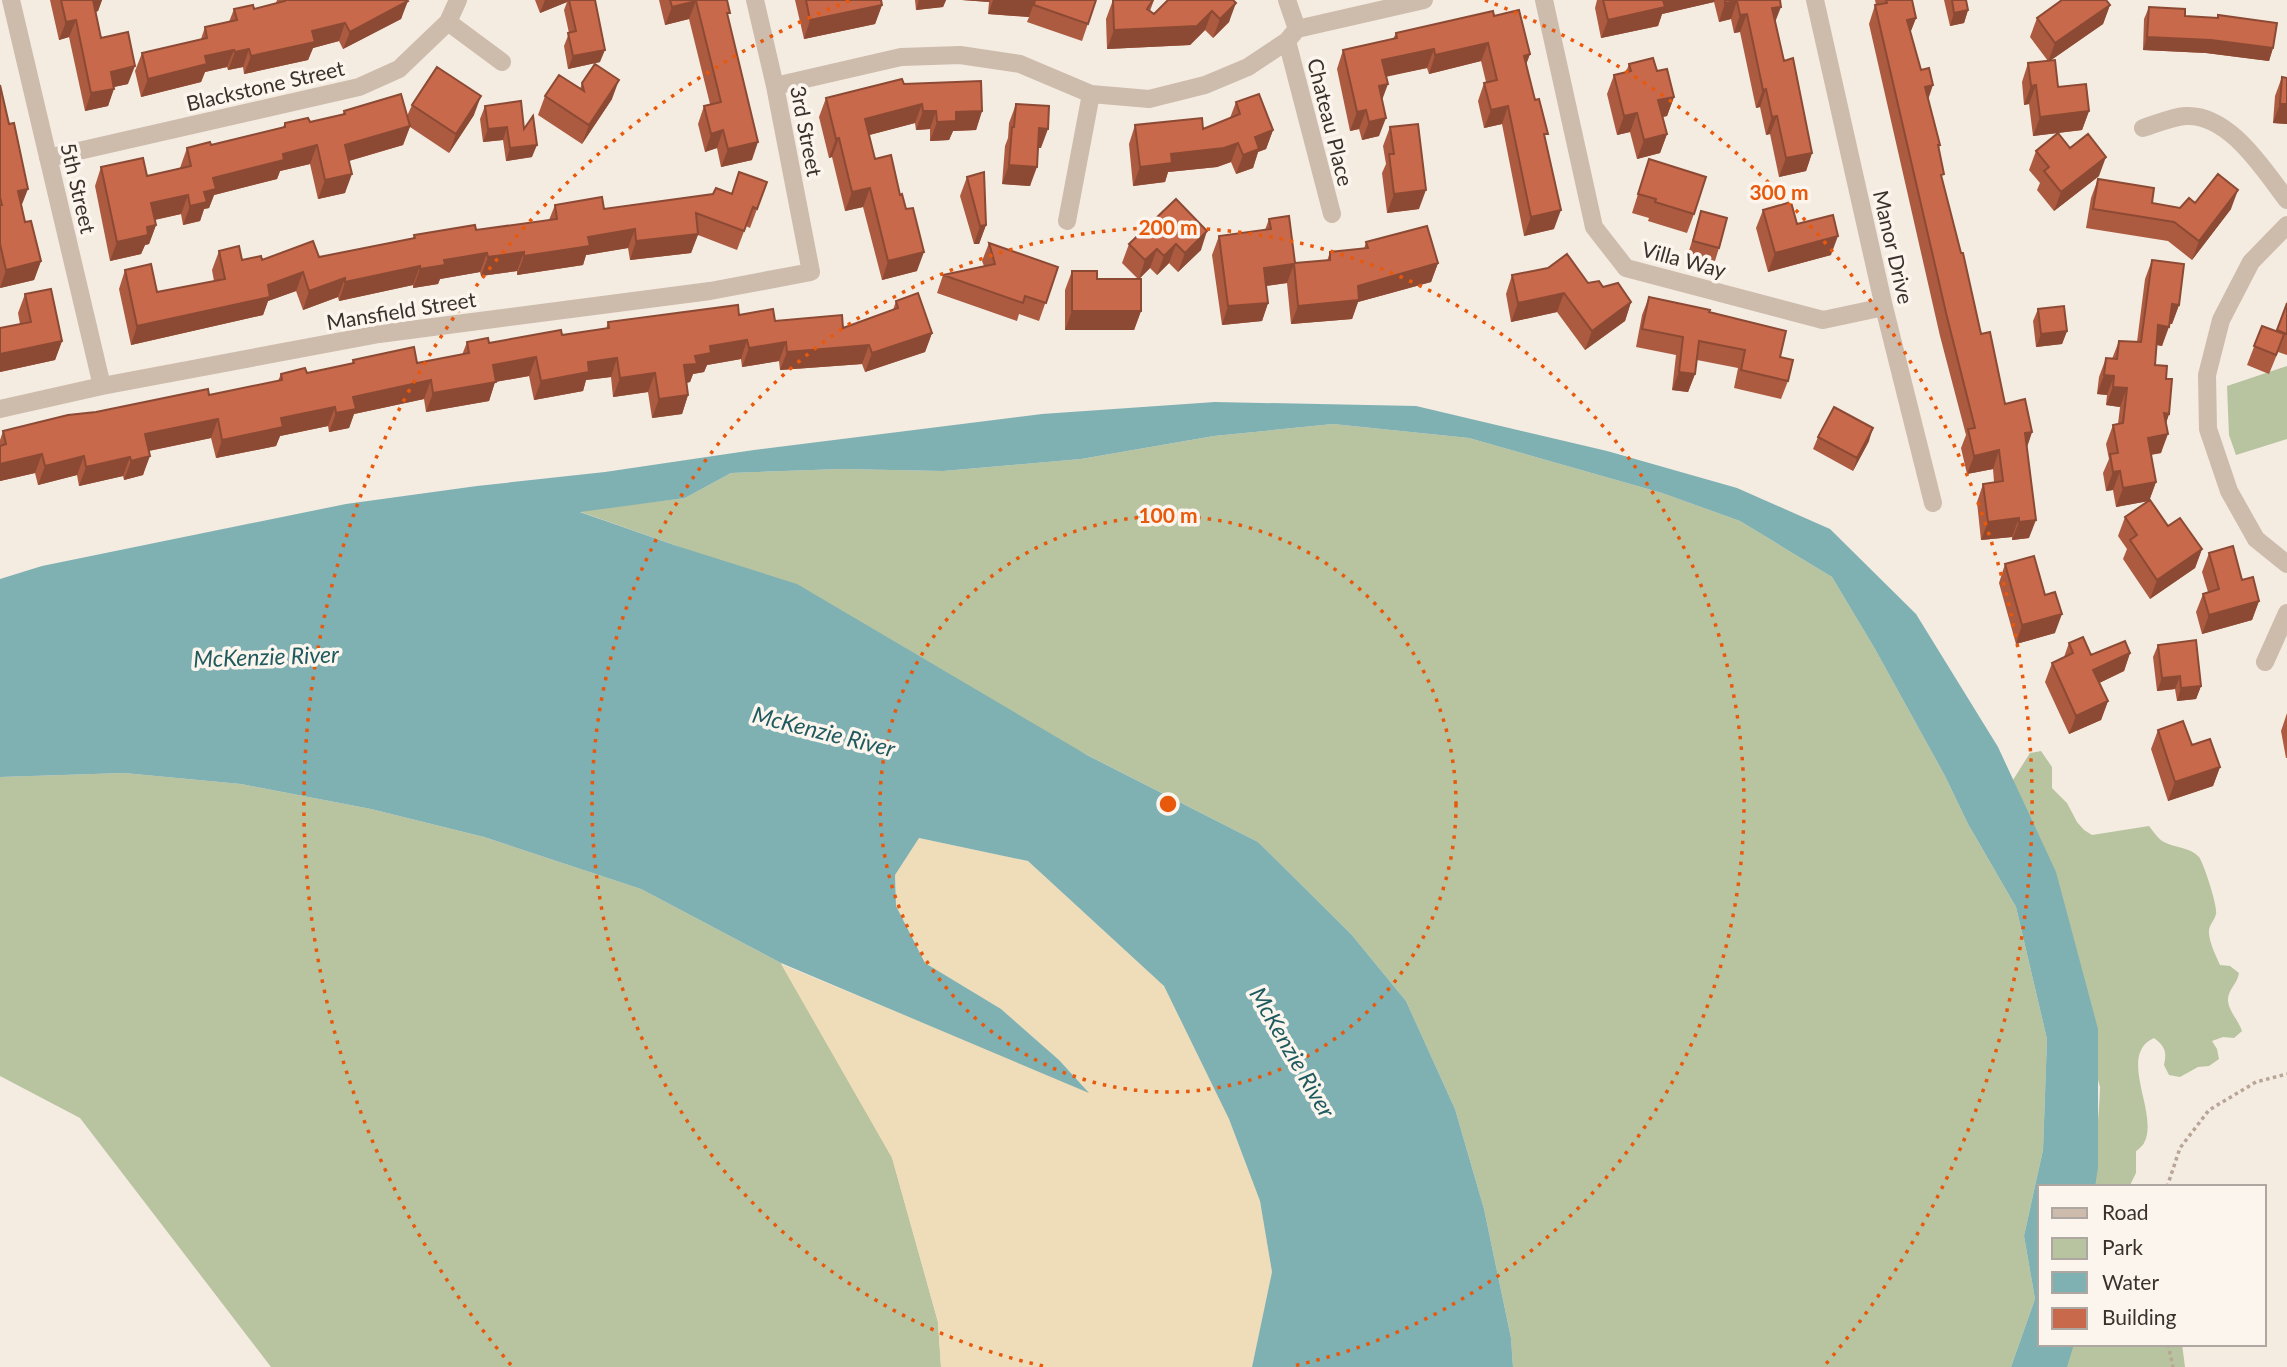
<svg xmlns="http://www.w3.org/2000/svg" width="2287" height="1367" font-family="Lato,sans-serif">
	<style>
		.green { fill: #b8c4a0 }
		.sand { fill: #efdcb8 }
		.water { fill: #7fb0b2 }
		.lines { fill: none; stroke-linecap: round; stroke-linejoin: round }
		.path { stroke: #b9a596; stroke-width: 3.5; stroke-dasharray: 3.5 3.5; stroke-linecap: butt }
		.street { stroke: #cdbbac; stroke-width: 18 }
		.wall { fill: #ac5a40 }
		.shaded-wall { fill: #8c4a34 }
		.building { fill: #c8694b; stroke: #8c4a34; stroke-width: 2 }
		.ring { fill: none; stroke: #e8590c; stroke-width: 3.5; stroke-dasharray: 3.5 7 }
		.labels { text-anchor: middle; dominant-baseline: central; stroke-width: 7; stroke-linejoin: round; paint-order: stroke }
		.street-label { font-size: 21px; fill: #3b302b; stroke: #fbf5ee }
		.water-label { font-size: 23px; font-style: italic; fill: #1f5a5e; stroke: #fbf5ee }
		.centre { fill: #e8590c; stroke: #fbf5ee; stroke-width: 3.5 }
		.ring-label { font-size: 21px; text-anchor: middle; font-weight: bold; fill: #e8590c; stroke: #fbf5ee; stroke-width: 7; stroke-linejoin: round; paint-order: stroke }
	</style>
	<rect width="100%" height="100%" fill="#f4ebe1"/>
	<!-- green -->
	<path class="green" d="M2287,366V439L2236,455L2229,435L2227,386Z
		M1333,424L1469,438L1662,493L1740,521L1832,577L1875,649L1945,776L1968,824L2016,907L2047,1039L2043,1150L2024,1236L2035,1299L2011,1367H1513L1511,1338L1484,1209L1455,1109L1406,1001L1351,934L1258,842L677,546L578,511L685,498L731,473L841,469L943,471L1081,459L1214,436Z
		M2041,751L2052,767V788L2067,803L2077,822L2084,830L2092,835L2149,826C2153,831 2158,839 2164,842C2175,848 2190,847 2199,857C2204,864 2218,907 2216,914C2214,922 2208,925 2209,934C2210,944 2216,956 2220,965L2230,966L2239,973C2237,983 2232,986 2229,994C2224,1006 2238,1019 2242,1031L2234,1038L2223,1037L2212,1041L2217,1049L2219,1059L2209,1066L2198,1067L2180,1077L2169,1075L2164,1065C2167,1052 2165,1046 2154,1038C2116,1055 2160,1114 2144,1143C2144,1144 2137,1151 2136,1151V1173L2129,1187H2095C2094,1153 2099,1121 2100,1087L2013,780L2030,753Z
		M124,773L241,784L371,809L484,837L641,889L781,963L892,1157L938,1322L941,1367H271L80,1118L0,1076V777Z
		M2055,1344H2182L2185,1367H2046Z"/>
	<!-- sand -->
	<path class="sand" d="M919,838L1028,861L1164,986L1229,1119L1260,1201L1272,1272L1252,1367H941L938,1322L892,1158L781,964L1087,1091L1059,1060L1001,1009L925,963L896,906L895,875Z"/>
	<!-- water -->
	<path class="water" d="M1215,402L1416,406L1607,451L1737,488L1830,529L1916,614L1998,747L2056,872L2098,1029V1167L2095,1187H2040V1344H2074L2067,1367H2011L2035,1299L2024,1236L2043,1150L2047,1039L2016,907L1968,824L1945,776L1875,649L1832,577L1740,521L1662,493L1469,438L1333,424L1214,436L1081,459L943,471L841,469L731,473L685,498L580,512L677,546L797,584L1087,755L1258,842L1351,934L1406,1001L1455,1109L1484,1209L1511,1338L1513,1367H1252L1272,1272L1260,1201L1229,1119L1164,986L1028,861L919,838L895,875L896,906L925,963L1001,1009L1059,1060L1089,1093L781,963L641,889L484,837L371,809L241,784L124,773L0,777V579L42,566L346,504L477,486L605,472L754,450L1042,414Z"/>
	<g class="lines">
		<!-- path -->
		<path class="path" d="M2167,1187L2180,1148L2209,1110L2256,1082L2287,1074
			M2168,1344L2173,1367"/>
		<!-- street -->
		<path class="street" d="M11,0L102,386
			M1287,0L1297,29
			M1544,0L1594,227L1626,268L1823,320L1884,307
			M1815,0L1884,307L1933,503
			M448,22L502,62
			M1287,41L1332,214
			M775,86L901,57L960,55L1020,64L1091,94L1149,99L1205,85L1248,67L1287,41L1297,29L1424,0
			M2143,128C2156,124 2172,117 2185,116C2229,113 2264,170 2287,200
			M48,158L359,87L399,69L448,22L458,0
			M1067,221L1091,94
			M2287,225L2251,262L2221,320L2207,375L2208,429L2229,491L2256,539L2287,564
			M0,409L102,386L379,334L710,291L811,272L775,86L755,0
			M2265,662L2287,613"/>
	</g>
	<!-- wall -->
	<path class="wall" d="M50,0H102L98,11L96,12L101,38L128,84L114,87L108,106L85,111L69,37L59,40Z
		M277,0H407L401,19L343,49L339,41L313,48L308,60L244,74L243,67L228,70L227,67L205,72L201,82L141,97L135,71L142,53L201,39L205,27L229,22L234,9H254L276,3Z
		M535,0H569L600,62L568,69L564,46L569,33L564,10L567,2L540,13Z
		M659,0H727L728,18L752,160L721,167L717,148L705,152L698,124L704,106L710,104L689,19L665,25Z
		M795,0H881L882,5L875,24L804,39Z
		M915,0H946L943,7L916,10Z
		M962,0H1096L1082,41L1027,22L1029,17L988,14L989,2Z
		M1113,0H1154L1150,11L1154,14L1234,0L1229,22L1213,38L1205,30L1190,45L1107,49L1106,19Z
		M1597,0H1780L1775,22L1784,61L1812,153L1806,171L1779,177L1770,134L1766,135L1760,107L1756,108L1740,32L1734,33L1731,19L1719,22L1714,2L1662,14L1658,26L1601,38L1595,8Z
		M1875,0H1912L1916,18L1910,33L1940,145L1939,148L1942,180L1981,334L2005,404L2032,432L2027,447L2029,538L2012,540V537L1981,540L1977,502L1983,484L1994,482L1993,469L1967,474L1961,448L1966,435L1940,336L1869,24L1875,5H1876Z
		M1944,0H1966L1968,10L1964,23L1950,26Z
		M2110,5L2103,24L2050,61L2058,87L2089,111L2082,130L2033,136L2029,104L2024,105L2022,82L2028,63L2048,61L2030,37L2037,18Z
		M2149,7L2185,16L2273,48L2269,61L2206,53L2143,50L2144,19Z
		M1494,16L1530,54L1526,64L1545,141L1554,229L1524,236L1502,124L1484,128L1478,101L1484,83L1486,82L1481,61L1429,74L1427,68L1386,76L1382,100L1379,136L1362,140L1359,129L1350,131L1337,69L1343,50L1393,39L1396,33Z
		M1629,64L1657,71L1674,97L1667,116L1663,117L1667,134L1660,153L1637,159L1630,132L1617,135L1607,94L1614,75L1626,72Z
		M2282,77L2287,78V124L2273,123L2275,96Z
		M582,83L612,99L582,144L538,115L545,96L580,89Z
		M904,84L982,111L976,130L953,131L949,140L930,141V129L916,130L915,123L869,135L875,159L917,271L882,280L863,207L845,211L832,157L829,158L819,117L826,98Z
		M0,85L22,206L25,222L41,261L34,280L0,288Z
		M1236,102L1273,130L1266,149L1258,152L1253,168L1236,174L1231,162L1217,167L1168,172L1165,182L1133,186L1129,144L1135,125L1203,129L1230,118Z
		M1016,104L1041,148H1038L1030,186L1002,184L1005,146L1008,138L1009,123Z
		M412,105L474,115L449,153L410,127L403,145L349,161L345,193L318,199L310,164L280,171L277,179L214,195L209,208L204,209L200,221L183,225L181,214L155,220L156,225L149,244L145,245L141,254L110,261L95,186L101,167L147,176L180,168L187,148L211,145L283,127L285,123L310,122L343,114L344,111L407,116Z
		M485,106L524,129L532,157L506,161L503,140L483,142L480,119Z
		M1390,127L1419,209L1387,213L1382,173L1386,164L1383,146Z
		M2070,148L2099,176L2054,211L2037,190L2040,183L2029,170L2036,151Z
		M1649,159L1694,214L1687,233L1648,221L1649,218L1632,213Z
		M967,177L986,225L979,244H974L960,196Z
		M2098,179L2152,203L2180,208L2195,203L2231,209L2192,260L2168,241L2086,228L2091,198Z
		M767,182L750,228L746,226L737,250L698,235L691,253L630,260L628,248L586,255L583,265L517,275V271L481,276L480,272L440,279L438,284L413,288V285L339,301L338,297L303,310L296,291L268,301L263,315L131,345L119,289L125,270L157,292L214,281L212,270L219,251L242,260L319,257L413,238L414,235L476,230L549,220L555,205L604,209L732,194Z
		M1176,199L1201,250L1178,272L1169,263L1157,275L1150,268L1139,279L1141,311L1134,330H1065V290L1072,271L1097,279H1138L1122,263L1129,244Z
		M1763,210L1797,224L1831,255L1768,272L1756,228Z
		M1701,211L1719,248L1715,261L1688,254Z
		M1269,219L1295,263L1327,261L1330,252L1364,249L1366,242L1438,263L1431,282L1358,302L1352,319L1291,324L1287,283L1266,286L1268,303L1262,321L1222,325L1212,255L1219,236L1265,230Z
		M989,243L1058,267L1039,321L1019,314L1017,321L937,293L943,275L984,266L982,261Z
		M2152,260L2179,305L2172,324L2169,323L2162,346L2157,345L2155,365L2166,379L2169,414L2166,423L2161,453L2151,455L2156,482L2149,501L2168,526L2202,549L2195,568L2150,599L2123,559L2127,549L2118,536L2125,517L2148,501L2116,507L2113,490L2106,491L2103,473L2109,459L2106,444L2113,425L2118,424L2120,407L2106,405L2107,395L2097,394L2099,377L2106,358L2112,359L2119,341L2137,342L2145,279Z
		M1512,275L1588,283L1603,287L1631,302L1625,321L1585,350L1557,312L1511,322L1506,294Z
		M25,294L62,341L55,360L0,372V328L20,324L18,313Z
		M1649,297L1709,312L1780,357L1788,381L1781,399L1734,388L1738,368L1697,360L1695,374L1688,392L1672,390L1676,355L1636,347L1642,315Z
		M896,301L932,333L925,352L865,372L862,364L780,370L779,361L742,367L741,359L707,365L704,372L693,374L690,382L687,383L688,395L682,414L652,418L648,392L613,397L611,377L586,380L583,391L534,400L529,376L495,382L489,401L426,412L424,399L354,414L349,428L329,432L328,426L280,436L276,446L216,458L211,438L149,451L143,475L124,480L123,476L79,486L77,475L38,485L35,473L0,481V440L3,431L209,395L278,381L281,374L307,373L352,363L353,360L417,363L462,355L467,342L489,343L562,335L606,329L608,322L739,315L775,321L843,328L893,310Z
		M2287,303V355L2278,352L2269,374L2247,365L2262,326L2276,331Z
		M2038,309L2067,331L2062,344L2036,347L2033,321Z
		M1818,437L1869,441L1853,471L1813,449Z
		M2209,553L2242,580L2259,601L2252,620L2202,634L2196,612L2203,594L2208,592L2202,572Z
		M2005,564L2045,595L2055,633L2016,644L1999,583Z
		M2069,643L2091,655L2130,653L2124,671L2099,683L2108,701L2101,720L2069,734L2045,682L2052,663L2064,657Z
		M2158,645L2201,686L2196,699L2177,701L2175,689L2157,691L2153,657Z
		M2287,713V758H2286L2281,731Z
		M2158,730L2220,767L2213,786L2168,801L2151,749Z"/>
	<!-- shaded-wall -->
	<path class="shaded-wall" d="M91,0H102L98,11L86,14Z
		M545,0H568L567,2L540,13Z
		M919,0H946L943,7L916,10Z
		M962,0H990L989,2Z
		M993,0H1035L1029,17L988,14Z
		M1662,0H1715L1714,2L1662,14L1658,26L1601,38L1608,20Z
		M408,1L401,19L343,49L350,32Z
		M696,1L689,19L665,25L672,7Z
		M1737,1L1731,19L1719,22L1725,3Z
		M1236,3L1229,22L1213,38L1220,19Z
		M882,5L875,24L804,39L810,20Z
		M2110,5L2103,24L2048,62L2055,43Z
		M1781,7L1774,25L1772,8Z
		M1968,10L1964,23L1950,26L1954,13Z
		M1212,11L1205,30L1190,45L1107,49L1114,30Z
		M1747,14L1740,32L1734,33L1740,15Z
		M1916,18L1909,36L1907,20Z
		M76,20L69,37L59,40L66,22Z
		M345,23L339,41L313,48L308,60L244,74L251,56L312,31Z
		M2147,37L2211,40L2273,48L2269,61L2206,53L2143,50Z
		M1488,43L1481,61L1429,74L1435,55Z
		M249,49L243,67L228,70L235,52Z
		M1434,49L1427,68L1376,79L1382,60Z
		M234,50L227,67L205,72L201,82L141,97L148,79L205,56Z
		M605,50L600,62L568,69L573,56Z
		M1530,54L1523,73L1524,56Z
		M135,66L128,84L104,89L111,72Z
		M619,80L612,99L582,144L589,125Z
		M1388,84L1381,103L1379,86Z
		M1933,85L1927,103L1925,87Z
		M2036,85L2029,104L2024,105L2031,86Z
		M114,89L108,106L85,111L91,93Z
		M1766,89L1760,107L1756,108L1763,90Z
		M481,96L474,115L449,153L456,134Z
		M1674,97L1667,116L1652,119L1658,100Z
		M922,104L915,123L858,138L865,119Z
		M2280,104H2287V124L2273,123Z
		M1508,106L1502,124L1484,128L1491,110Z
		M1366,110L1359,129L1350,131L1357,112Z
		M923,111H936L930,129L916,130Z
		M982,111L976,130L953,131L949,140L930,141L937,122L956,112Z
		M2089,111L2082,130L2033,136L2040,117Z
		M1637,113L1630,132L1617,135L1624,116Z
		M1777,116L1770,134L1766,135L1772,117Z
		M1386,118L1379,136L1362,140L1369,122Z
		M410,126L403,145L338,164L345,145Z
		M507,127L503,140L483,142L488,129Z
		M1039,128L1048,129L1041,148L1032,147Z
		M723,130L717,148L705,152L711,134Z
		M1273,130L1266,149L1258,152L1253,168L1236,174L1243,155L1255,137Z
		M1667,134L1660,153L1637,159L1644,140Z
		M839,138L832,157L829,158L836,139Z
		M758,142L752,160L721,167L728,149Z
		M1238,143L1231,162L1217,167L1168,172L1165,182L1133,186L1140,167L1171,154Z
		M317,145L310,164L280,171L277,179L214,195L209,208L204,209L200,221L183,225L190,206L204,192L213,178L283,154Z
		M537,145L532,157L506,161L510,148Z
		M1812,153L1806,171L1779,177L1786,158Z
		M2106,157L2099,176L2054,211L2061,192Z
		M1009,165L1037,167L1030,186L1002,184Z
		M352,174L345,193L318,199L325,180Z
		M870,188L863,207L845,211L852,192Z
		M28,189L21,207L18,191Z
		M1426,190L1419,209L1387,213L1394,194Z
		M2238,190L2231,209L2192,260L2199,241Z
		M188,195L181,214L144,222L151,203Z
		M1561,210L1554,229L1524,236L1531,217Z
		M156,225L149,244L145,245L141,254L110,261L117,242L147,227Z
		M986,225L979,244H974L980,226Z
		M635,229L628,248L586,255L583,265L517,275L524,256L588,237Z
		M1207,231L1201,250L1178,272L1185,253Z
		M698,234L691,253L630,260L636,241Z
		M1838,236L1831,255L1768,272L1775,253Z
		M1176,244L1169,263L1157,275L1164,256Z
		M1157,249L1150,268L1139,279L1145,260Z
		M524,252L517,271L481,276L488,257Z
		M924,252L917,271L882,280L888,261Z
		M487,253L480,272L440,279L438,284L413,288L420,269L444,260Z
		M41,261L34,280L0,288L6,270Z
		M1438,263L1431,282L1358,302L1352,319L1291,324L1298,306L1358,286Z
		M1294,264L1287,283L1257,287L1264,268Z
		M420,266L413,285L339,301L345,282Z
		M303,272L296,291L268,301L263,315L131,345L137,326L268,285Z
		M345,278L338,297L303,310L309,291Z
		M1564,293L1557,312L1511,322L1518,303Z
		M1631,302L1625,321L1585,350L1592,331Z
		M1268,303L1262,321L1222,325L1228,306Z
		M2172,304L2179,305L2172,324L2165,323Z
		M1072,311H1141L1134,330H1065Z
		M2158,325L2169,327L2162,346L2152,344Z
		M2067,331L2062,344L2036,347L2041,334Z
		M932,333L925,352L865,372L872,353Z
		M747,340L741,359L707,365L704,372L693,374L690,382L677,384L684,365L695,356L710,346Z
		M62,341L55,360L0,372V354Z
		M786,342L779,361L742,367L749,348Z
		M869,345L862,364L780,370L787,352Z
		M536,357L529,376L495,382L489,401L426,412L433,393L493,365Z
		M617,358L611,377L586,380L583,391L534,400L541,381L588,362Z
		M1679,372L1695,374L1688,392L1672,390Z
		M655,373L648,392L613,397L620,378Z
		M2104,375L2114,376L2107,395L2097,394Z
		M431,380L424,399L354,414L349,428L329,432L336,413L353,397Z
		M2113,387L2127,388L2120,407L2106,405Z
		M688,395L682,414L652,418L659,399Z
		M335,407L328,426L280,436L276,446L216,458L222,440L281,418Z
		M2164,413L2169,414L2163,432Z
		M218,419L211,438L138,453L145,434Z
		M1873,428L1869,441L1853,471L1857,458Z
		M2032,432L2026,450L2025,433Z
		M2168,434L2161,453L2141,456L2148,438Z
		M1999,450L1993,469L1967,474L1974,456Z
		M42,454L35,473L0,481V464Z
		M84,456L77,475L38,485L45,466Z
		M150,456L143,475L124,480L131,461Z
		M130,457L123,476L79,486L86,467Z
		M2120,471L2113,490L2106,491L2113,472Z
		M2156,482L2149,501L2116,507L2123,488Z
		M2019,518L2012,537L1981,540L1988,522Z
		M2036,520L2029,538L2012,540L2019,522Z
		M2202,549L2195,568L2150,599L2157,580Z
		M2259,601L2252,620L2202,634L2209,615Z
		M2062,614L2055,633L2016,644L2022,625Z
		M2130,653L2124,671L2087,689L2093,670Z
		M2180,676L2175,689L2157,691L2162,678Z
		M2201,686L2196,699L2177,701L2181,688Z
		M2108,701L2101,720L2069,734L2076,716Z
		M2220,767L2213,786L2168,801L2175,782Z"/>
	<!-- building -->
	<path class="building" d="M61,0H93L101,38L128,32L135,66L111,72L114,89L91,93L76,20L66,22Z
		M285,0H407L408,1L350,32L345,23L312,31L315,42L251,56L249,49L235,52L234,50L205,56L207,64L148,79L142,53L207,38L205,27L237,20L234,9L253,5L254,9L285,1Z
		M569,0H595L605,50L573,56L568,33L576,31Z
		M670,0H727L730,13H727L758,142L728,149L723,130L711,134L704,106L721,102L696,1L672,7Z
		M806,0H881L882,5L810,20Z
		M1035,0H1096L1088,24L1034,5Z
		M1113,0H1153L1147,9L1154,14L1168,0H1233L1236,3L1220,19L1212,11L1197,26L1114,30Z
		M1603,0H1663L1665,7L1608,20Z
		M1725,0H1780L1781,7L1772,8L1784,61L1793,58L1812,153L1786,158L1777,116L1772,117L1766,89L1763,90L1747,14L1740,15L1737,1L1725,3Z
		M1886,0H1912L1916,18L1907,20L1921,70L1929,68L1933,85L1925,87L1940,145H1938L1944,174L1941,175L1961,253H1963L1981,334L1990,332L2005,404L2025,399L2032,432L2025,433L2036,520L2019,522V518L1988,522L1983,484L2003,481L1999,450L1974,456L1968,429L1975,428L1947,317L1875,5L1887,3Z
		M1952,0H1966L1968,10L1954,13Z
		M2062,0H2106L2110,5L2055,43L2037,18Z
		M2149,7L2185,9V16L2218,18V15L2277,23L2273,48L2211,40L2147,37Z
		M1519,10L1530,54L1524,56L1535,100L1539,99L1548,134H1544L1561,210L1531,217L1508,106L1491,110L1484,83L1497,80L1488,43L1435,55L1434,49L1382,60L1388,84L1379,86L1386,118L1369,122L1366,110L1357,112L1343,50L1397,38L1396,33L1493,11L1494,16Z
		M1653,58L1657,71L1667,69L1674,97L1658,100L1667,134L1644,140L1637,113L1624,116L1614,75L1631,71L1629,64Z
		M2055,60L2058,87L2086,84L2089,111L2040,117L2036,85L2031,86L2028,63Z
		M595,64L619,80L589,125L545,96L559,75L584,91L582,83Z
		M437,67L481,96L456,134L412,105Z
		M2282,77L2287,78V104H2280Z
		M902,79L904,84L981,81L982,111L956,112V121L937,122L936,111H923L922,104L865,119L875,159L891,155L900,195L902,194L906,209L913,208L924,252L888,261L870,188L852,192L839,138L836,139L826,98Z
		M0,85L9,124L14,123L28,189L18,191L25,222L31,221L41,261L6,270L0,244V205H2L0,197Z
		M401,94L410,126L345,145L352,174L325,180L317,145L283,154L284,160L213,178L216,189L204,192L207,202L190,206L188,195L151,203L156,225L147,227L148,235L117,242L101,167L143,158L147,176L191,166L187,148L210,142L211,145L285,127V123L308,118L310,122L345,114L344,111Z
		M1259,94L1273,130L1255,137L1259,149L1243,155L1238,143L1224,148L1171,154L1172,163L1140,167L1135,125L1202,118L1203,129L1240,114L1236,102Z
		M521,101L524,129L533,116L537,145L510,148L507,127L488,129L485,106Z
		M1016,104L1049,106L1048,129L1039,128L1037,167L1009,165L1012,127H1014Z
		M1418,124L1426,190L1394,194L1389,154H1394L1390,127Z
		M2058,133L2070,148L2088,134L2106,157L2061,192L2044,171L2049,167L2036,151Z
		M1649,159L1706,177L1694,214L1655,202L1656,199L1638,194Z
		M739,172L767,182L757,209L753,207L744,231L696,213L698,234L636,241L635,229L588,237L590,246L524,256V252L488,257L487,253L444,260L445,265L420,269V266L345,282V278L309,291L303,272L268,285L270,297L137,326L125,270L151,264L157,292L225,279L219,251L239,246L242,260L261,256L262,260L313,241L319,257L415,238L414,235L475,225L476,230L557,219L555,205L602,197L604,209L713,194L716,188L732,194Z
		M984,172L986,225L980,226L967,177Z
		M2218,174L2238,190L2199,241L2174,222L2093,209L2098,179L2154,188L2152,203L2180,208L2189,198L2195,203Z
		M1176,199L1207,231L1185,253L1176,244L1164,256L1157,249L1145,260L1129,244Z
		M1791,202L1797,224L1833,215L1838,236L1775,253L1763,210Z
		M1701,211L1727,218L1719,248L1693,241Z
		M1289,216L1295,263L1330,260V252L1368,248L1366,242L1427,226L1438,263L1358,286L1359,300L1298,306L1294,264L1264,268L1268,303L1228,306L1219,236L1271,229L1269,219Z
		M989,243L1058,267L1046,303L1025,296L1023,303L943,275L995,264Z
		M1567,254L1588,283L1599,281L1603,287L1618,283L1631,302L1592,331L1564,293L1518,303L1512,275L1548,268Z
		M2152,260L2184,264L2179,305L2172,304L2169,327L2158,325L2155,365L2167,366L2166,379H2172L2169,414L2164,413L2168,434L2148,438L2156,482L2123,488L2120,471L2113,472L2110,454L2118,453L2113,425L2123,423L2127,388L2113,387L2114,376L2104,375L2106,358L2117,359L2119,341L2141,342Z
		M1072,271H1097V279H1141V311H1072Z
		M51,289L62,341L0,354V328L31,322L25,294Z
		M918,293L932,333L872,353L869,345L787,352L786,342L749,348L747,340L710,346L711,353L695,356L697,364L684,365L688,395L659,399L655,373L620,378L617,358L588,362L589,372L541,381L536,357L493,365L496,382L433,393L431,380L353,397L356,409L336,413L335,407L281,418L283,427L222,440L218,419L145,434L150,456L131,461L130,457L86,467L84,456L45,466L42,454L0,464V446L6,444L3,431L68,415L96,412L208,389L209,395L282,380L281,374L305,368L307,373L354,363L353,360L414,347L417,363L469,353L467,342L488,338L489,343L561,330L562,335L609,328L608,322L738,305L739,315L773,309L775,321L842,315L843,328L898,308L896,301Z
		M1649,297L1710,310L1709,312L1786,331L1780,357L1793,360L1788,381L1741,370L1745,350L1699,341L1695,374L1679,372L1683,337L1642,329Z
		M2287,303V334L2277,330Z
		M2064,306L2067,331L2041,334L2038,309Z
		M2262,326L2284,334L2276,355L2254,346Z
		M1834,407L1873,428L1857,458L1818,437Z
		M2150,500L2168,526L2180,518L2202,549L2157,580L2130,540L2137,535L2125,517Z
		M2233,546L2242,580L2253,577L2259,601L2209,615L2203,594L2219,589L2209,553Z
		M2034,556L2045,595L2055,592L2062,614L2022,625L2005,564Z
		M2083,637L2091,655L2125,641L2130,653L2093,670L2108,701L2076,716L2052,663L2073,653L2069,643Z
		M2196,640L2201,686L2181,688L2180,676L2162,678L2158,645Z
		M2183,721L2192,745L2210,739L2220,767L2175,782L2158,730Z"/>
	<!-- distance rings -->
	<g class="ring">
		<circle cx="1168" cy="804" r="288"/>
		<path d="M1043 1366A576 576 0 1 1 1293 1366"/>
		<path d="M511 1365A864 864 0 0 1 851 0M1485 0A864 864 0 0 1 1825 1365"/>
	</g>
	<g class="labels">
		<!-- street labels -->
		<g class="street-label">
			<text transform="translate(265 85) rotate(-13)">Blackstone Street</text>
			<text transform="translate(1331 122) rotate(76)">Chateau Place</text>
			<text transform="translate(807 131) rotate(79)">3rd Street</text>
			<text transform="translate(79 188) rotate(77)">5th Street</text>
			<text transform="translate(1894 247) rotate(77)">Manor Drive</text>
			<text transform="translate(1684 259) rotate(15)">Villa Way</text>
			<text transform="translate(401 310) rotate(-9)">Mansfield Street</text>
		</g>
		<!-- water labels -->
		<g class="water-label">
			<text transform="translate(266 656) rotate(-2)">McKenzie River</text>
			<text transform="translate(824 731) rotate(14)">McKenzie River</text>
			<text transform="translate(1293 1052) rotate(60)">McKenzie River</text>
		</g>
	</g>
	<circle cx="1168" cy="804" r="10" class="centre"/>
	<g class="ring-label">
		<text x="1779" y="200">300 m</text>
		<text x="1168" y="235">200 m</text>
		<text x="1168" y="523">100 m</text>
	</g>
	<!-- legend -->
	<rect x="2038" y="1185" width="228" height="161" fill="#fbf5ee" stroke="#aea6a0" stroke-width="2"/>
	<rect x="2052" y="1208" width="35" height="10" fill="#cdbbac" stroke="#aea6a0" stroke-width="2"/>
	<text x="2102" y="1220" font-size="21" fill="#3b302b">Road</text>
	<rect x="2052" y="1238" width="35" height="21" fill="#b8c4a0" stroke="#aea6a0" stroke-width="2"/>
	<text x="2102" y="1255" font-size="21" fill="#3b302b">Park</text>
	<rect x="2052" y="1272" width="35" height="21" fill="#7fb0b2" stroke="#aea6a0" stroke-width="2"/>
	<text x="2102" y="1290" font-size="21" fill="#3b302b">Water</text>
	<rect x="2052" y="1308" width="35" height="21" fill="#c8694b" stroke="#aea6a0" stroke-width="2"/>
	<text x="2102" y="1325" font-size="21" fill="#3b302b">Building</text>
</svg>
